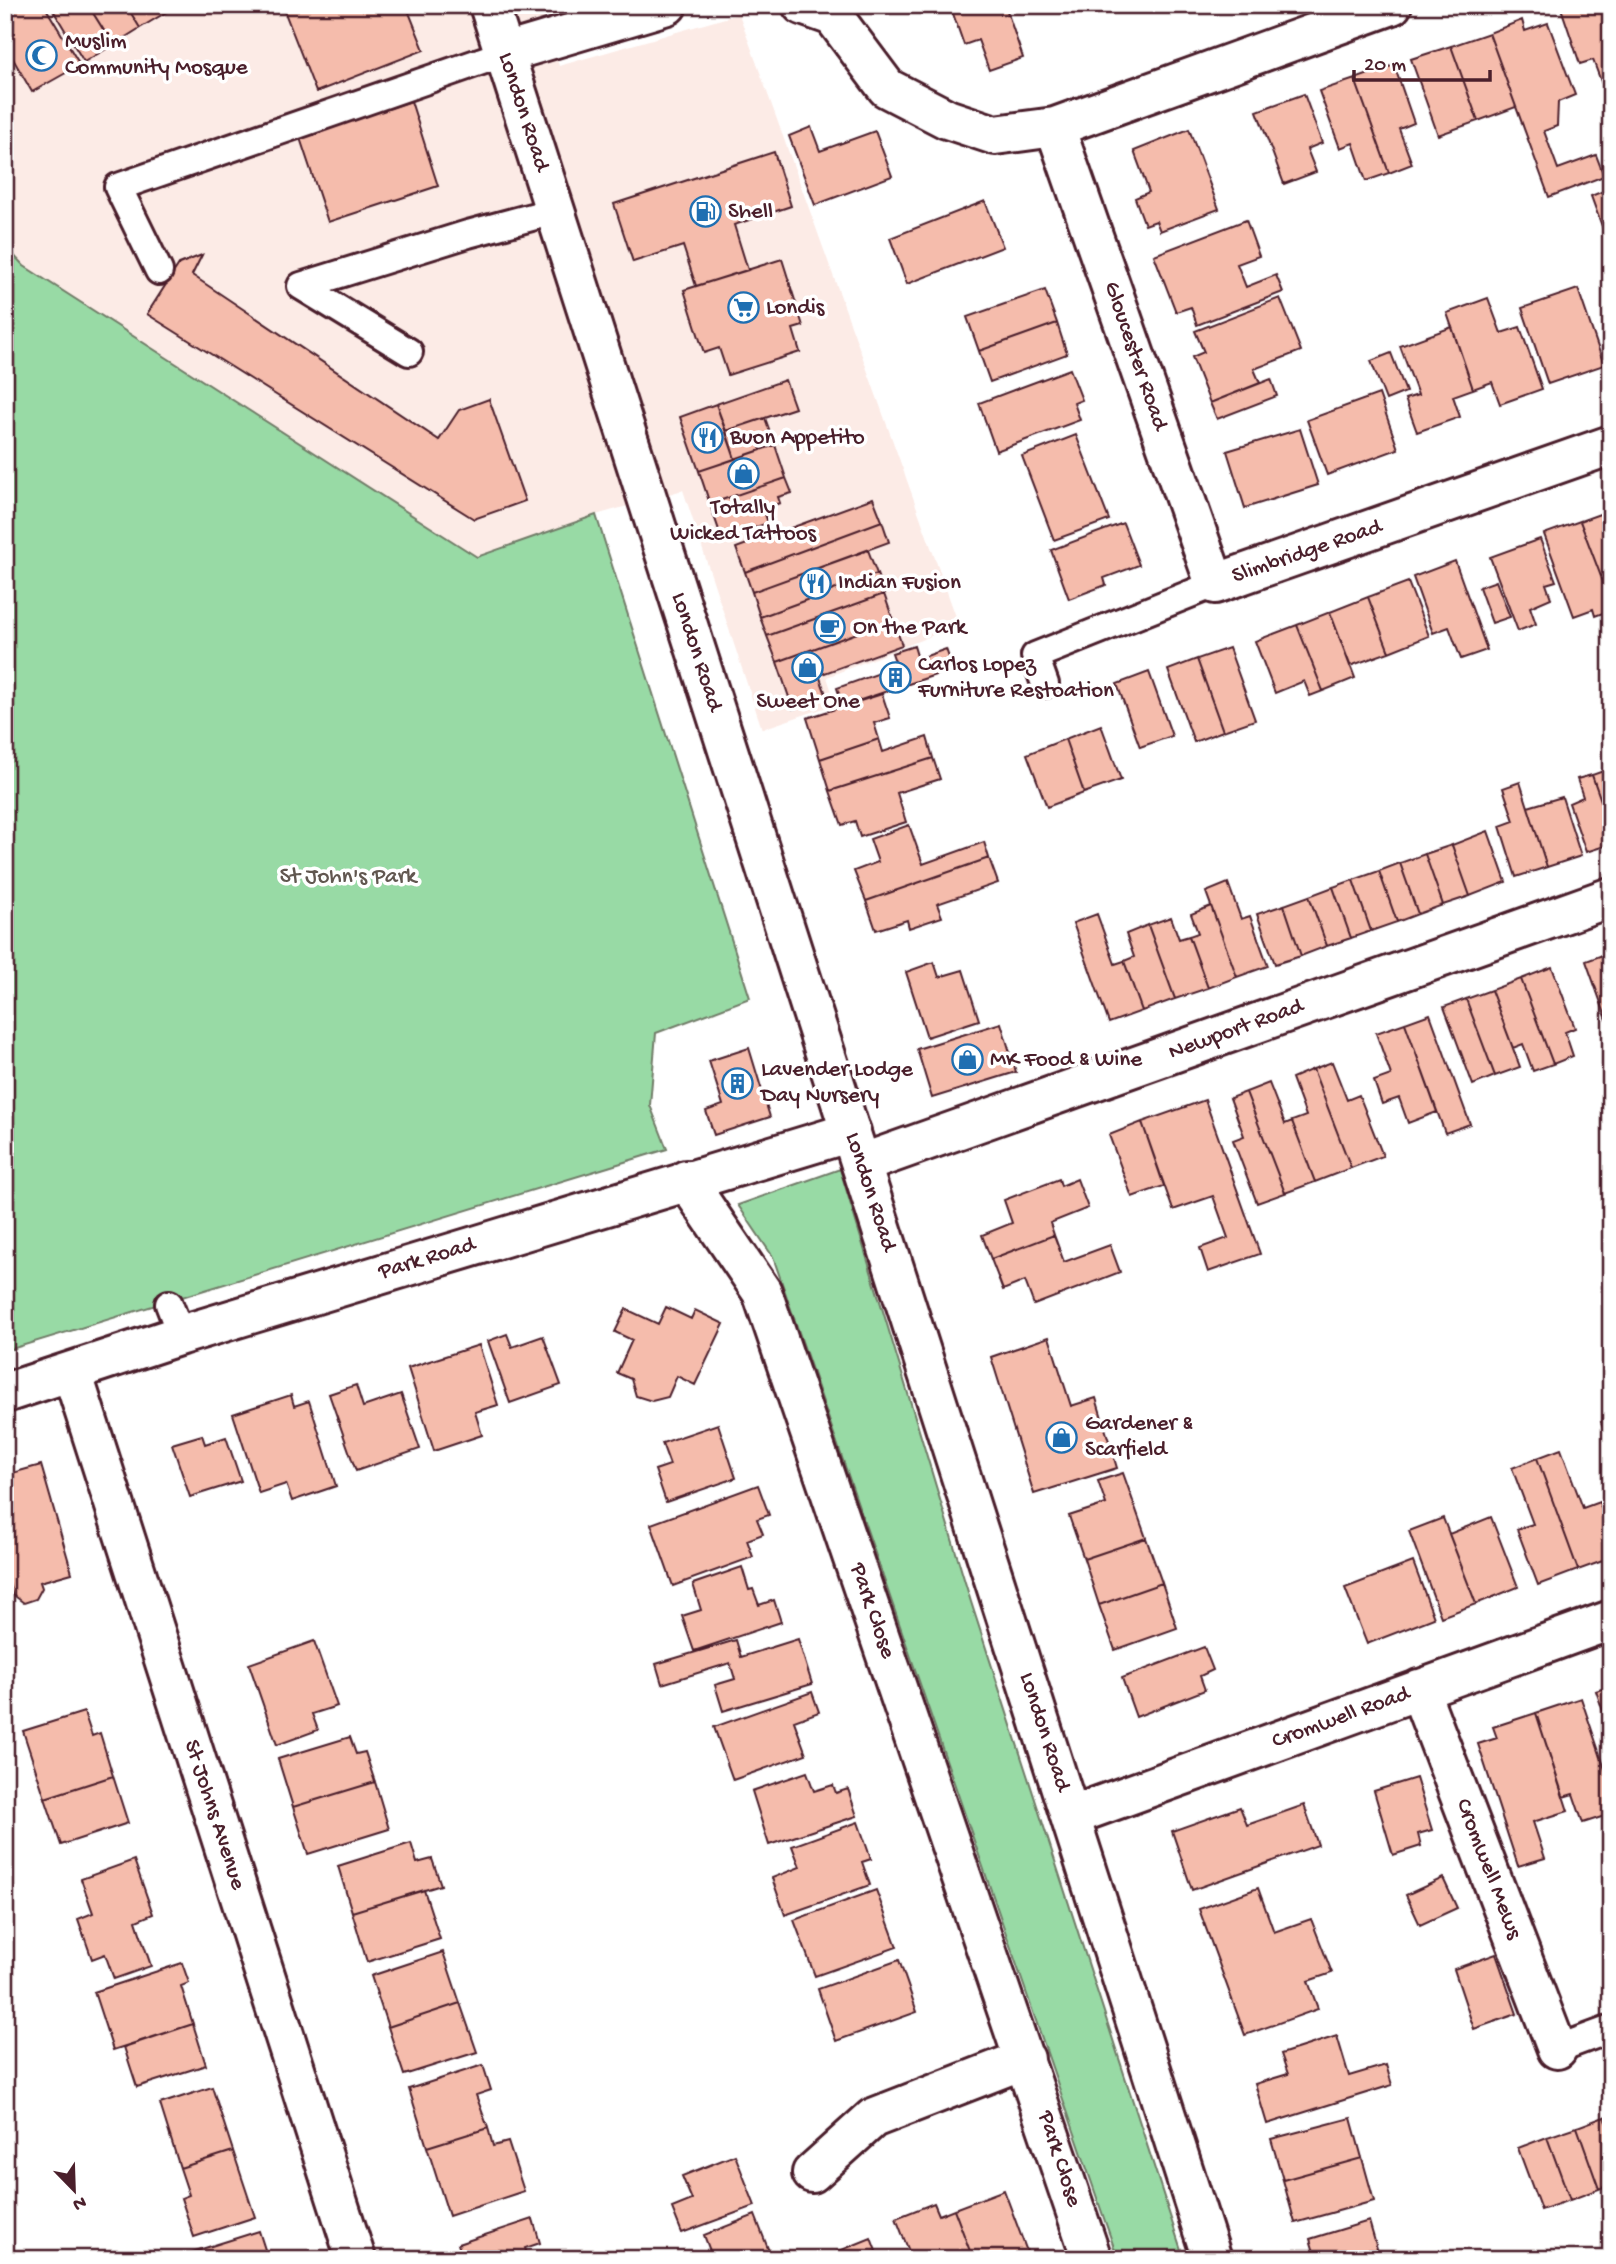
<svg xmlns="http://www.w3.org/2000/svg" width="1616" height="2264" font-family="'Gochi Hand',sans-serif">
	<style>
		.built { fill: #fcebe6 }
		.green { fill: #98daa5; stroke: #717c68; stroke-width: 2 }
		.building { fill: #f5bcac; stroke: #4a1f2b; stroke-width: 2 }
		.lines { fill: none; stroke-linecap: round; stroke-linejoin: round }
		.lane-casing { stroke: #4a1f2b; stroke-width: 32 }
		.street-casing { stroke: #4a1f2b; stroke-width: 44 }
		.secondary-casing { stroke: #4a1f2b; stroke-width: 44 }
		.lane { stroke: #fff; stroke-width: 26 }
		.street { stroke: #fff; stroke-width: 38 }
		.secondary { stroke: #fff; stroke-width: 38 }
		.labels { text-anchor: middle; dominant-baseline: central; stroke-width: 7; stroke-linejoin: round; paint-order: stroke }
		.poi-label { font-size: 23px; fill: #4a1f2b; stroke: #fff; text-anchor: start }
		.street-label { font-size: 23px; fill: #4a1f2b; stroke: #fff }
		.park-label { font-size: 23px; fill: #615750; stroke: #fff }
	</style>
	<rect width="100%" height="100%" fill="#fff"/>
	<filter id="ink" filterUnits="userSpaceOnUse"><feTurbulence type="fractalNoise" baseFrequency=".0143" numOctaves="2"/><feDisplacementMap in="SourceGraphic" scale="14" xChannelSelector="R" yChannelSelector="G"/><feConvolveMatrix kernelMatrix="1 2 1 2 8 2 1 2 1" color-interpolation-filters="sRGB"/></filter>
	<g filter="url(#ink)">
		<!-- built -->
		<path class="built" d="M5,5H540L559,66L739,14L959,625L827,677L836,704L762,729L683,490L596,515L477,557L24,266L5,246Z"/>
		<!-- green -->
		<path class="green" d="M5,246L24,266L477,557L596,515L750,998L656,1033L650,1105L667,1149L5,1351Z
			M840,1169L971,1602L1184,2259H1118L773,1257L738,1205Z"/>
		<!-- building -->
		<path class="building" d="M10,5H44L80,65L32,92L5,45V8Z
			M50,5H88L113,45L84,62Z
			M88,5H126L140,28L113,45Z
			M126,5H165L168,11L140,28Z
			M282,5H406L424,50L316,92Z
			M950,5H1005L1023,58L989,70L978,40L964,45Z
			M1094,5H1114L1096,12Z
			M1568,5H1611V90L1605,92L1593,60L1580,64L1561,8Z
			M1522,20L1525,31L1548,23L1575,95L1558,102L1557,126L1544,131L1558,169L1596,155L1604,176L1549,197L1489,33Z
			M1489,33L1516,107L1478,121L1451,46Z
			M1451,46L1478,121L1438,135L1411,59Z
			M1394,65L1414,123L1399,129L1412,164L1389,173L1355,79Z
			M1355,79L1389,173L1366,181L1353,143L1340,148L1319,91Z
			M1304,94L1322,143L1307,149L1316,172L1284,184L1257,111Z
			M411,101L438,186L328,222L300,138Z
			M811,127L820,151L875,131L892,176L815,205L789,136Z
			M1189,129L1219,209L1160,231L1156,221L1145,225L1135,198L1149,192L1134,151Z
			M774,152L791,206L734,225L748,270L696,286L683,246L633,262L614,204Z
			M1611,188V251L1591,196Z
			M985,201L1003,247L907,284L890,238Z
			M1246,220L1259,256L1237,264L1246,287L1276,275L1283,292L1197,325L1191,307L1176,312L1154,255Z
			M202,255L192,275L439,440L459,410L489,399L525,501L474,519L147,314L179,264Z
			M782,259L803,326L793,329L800,352L728,375L719,348L704,353L684,290Z
			M1578,289L1604,365L1548,384L1522,308Z
			M1045,290L1057,323L979,351L967,317Z
			M1280,298L1301,351L1254,369L1260,383L1210,403L1192,357L1204,352L1195,331Z
			M1488,298L1501,333L1520,327L1542,389L1500,404L1492,382L1473,389L1447,313Z
			M1057,323L1067,354L990,382L979,351Z
			M1452,327L1473,389L1453,396L1460,417L1417,432L1405,399L1418,395L1400,346Z
			M1391,353L1406,392L1386,400L1371,361Z
			M1070,369L1082,400L1074,403L1080,420L996,451L979,403Z
			M1271,379L1277,396L1217,419L1210,403Z
			M785,380L795,408L726,431L716,404Z
			M1379,394L1398,449L1327,475L1307,420Z
			M716,404L735,459L699,471L680,417Z
			M765,418L770,432L757,437L761,450L735,459L726,431Z
			M1300,429L1318,485L1245,508L1227,451Z
			M1076,435L1109,520L1054,540L1022,456Z
			M775,445L786,478L710,504L699,471Z
			M786,478L792,493L778,497L780,503L763,508L768,523L722,539L710,504Z
			M873,498L882,521L745,572L736,548Z
			M1611,510V603L1580,521Z
			M882,521L889,542L752,592L745,572Z
			M1580,521L1611,603V610L1595,616L1593,609L1574,616L1544,534Z
			M1123,523L1139,565L1104,578L1106,585L1069,599L1051,550Z
			M1540,539L1556,581L1546,584L1551,598L1530,607L1536,624L1518,631L1490,557Z
			M868,550L877,574L760,617L752,592Z
			M1455,561L1487,650L1461,659L1449,627L1433,633L1413,577Z
			M877,574L884,594L767,636L760,617Z
			M1496,581L1510,617L1492,623L1479,587Z
			M1408,582L1429,636L1389,652L1368,597Z
			M884,594L893,620L777,662L767,636Z
			M1368,597L1389,652L1350,666L1330,612Z
			M1330,612L1355,678L1323,691L1297,625Z
			M893,620L902,645L819,675L827,697L793,709L777,662Z
			M1297,625L1323,691L1310,696L1304,681L1275,693L1255,641Z
			M914,646L918,659L946,649L953,669L843,706L837,688L897,667L892,653Z
			M1229,648L1255,720L1223,731L1197,659Z
			M1197,659L1223,731L1194,742L1168,670Z
			M1149,672L1172,736L1140,747L1117,684Z
			M882,694L890,718L874,723L879,739L820,759L807,718Z
			M1101,725L1121,780L1084,793L1065,739Z
			M927,737L933,758L830,791L820,759L879,739L883,752Z
			M1065,739L1084,793L1047,807L1027,754Z
			M933,758L940,779L897,793L906,822L860,837L855,821L842,825L830,791Z
			M1609,769L1611,774V829L1592,775Z
			M1592,775L1611,829V844L1586,852L1569,803L1583,797L1577,779Z
			M1520,782L1547,867L1516,877L1500,826L1514,821L1503,788Z
			M1562,797L1581,856L1547,867L1528,807Z
			M909,825L923,864L984,842L989,858L866,901L854,871L878,862L870,839Z
			M1488,831L1506,882L1470,896L1452,845Z
			M1452,845L1470,896L1443,905L1425,854Z
			M1425,854L1443,905L1418,914L1400,863Z
			M989,858L998,883L937,904L942,917L909,928L907,920L876,930L866,901Z
			M1400,863L1418,914L1397,922L1379,871Z
			M1379,871L1397,922L1371,931L1353,880Z
			M1353,880L1371,931L1351,938L1333,887Z
			M1228,883L1241,919L1250,916L1268,966L1237,977L1206,892Z
			M1333,887L1351,938L1327,946L1309,896Z
			M1309,896L1327,946L1301,956L1284,905Z
			M1284,905L1301,956L1275,964L1257,914Z
			M1211,906L1237,977L1208,988L1189,936L1198,933L1191,914Z
			M1097,914L1115,964L1124,961L1142,1011L1109,1023L1073,923Z
			M1171,917L1179,939L1189,936L1208,988L1175,999L1148,925Z
			M1148,925L1175,999L1142,1011L1124,961L1134,957L1126,934Z
			M1611,952V1031L1586,961Z
			M934,962L939,977L963,970L979,1020L927,1037L906,972Z
			M1552,967L1575,1028L1565,1032L1573,1056L1553,1064L1521,979Z
			M1521,979L1553,1064L1533,1071L1523,1044L1513,1048L1491,990Z
			M1491,990L1520,1067L1495,1076L1466,999Z
			M1466,999L1495,1076L1473,1085L1444,1007Z
			M1430,1014L1470,1124L1445,1133L1405,1023Z
			M1001,1023L1016,1072L932,1098L917,1049Z
			M1405,1023L1437,1112L1408,1123L1399,1098L1382,1104L1374,1081L1391,1075L1376,1033Z
			M749,1048L770,1117L714,1135L706,1111L723,1105L709,1061Z
			M1332,1062L1347,1100L1359,1095L1383,1156L1351,1168L1313,1069Z
			M1313,1069L1351,1168L1315,1182L1292,1121L1306,1116L1292,1078Z
			M1269,1083L1285,1124L1292,1121L1315,1182L1285,1193L1246,1092Z
			M1246,1092L1285,1193L1257,1203L1233,1140L1244,1136L1230,1098Z
			M1205,1100L1260,1254L1208,1272L1200,1248L1228,1238L1213,1196L1173,1210L1142,1122Z
			M1142,1122L1164,1186L1132,1197L1109,1135Z
			M1059,1179L1061,1186L1077,1179L1088,1208L1050,1223L1054,1235L991,1259L982,1235L1012,1223L1004,1200Z
			M1054,1235L1064,1262L1110,1245L1120,1272L1034,1305L1025,1281L1003,1290L991,1259Z
			M666,1307L691,1319L695,1310L724,1324L695,1385L677,1376L668,1397L652,1401L636,1396L631,1379L617,1373L632,1340L615,1332L626,1309L658,1324Z
			M507,1334L512,1347L543,1336L561,1385L510,1403L488,1341Z
			M1049,1337L1071,1406L1096,1398L1117,1468L1034,1494L991,1357Z
			M479,1345L498,1405L475,1412L482,1435L434,1451L408,1368Z
			M356,1385L363,1407L401,1394L420,1449L356,1471L329,1394Z
			M291,1395L294,1406L309,1401L336,1486L292,1501L286,1484L259,1493L233,1414Z
			M1611,1417V1446L1601,1422Z
			M718,1424L736,1478L666,1502L655,1470L670,1465L662,1443Z
			M202,1435L205,1444L226,1437L241,1481L190,1497L172,1444Z
			M1561,1449L1583,1508L1599,1502L1611,1534V1558L1578,1570L1537,1458Z
			M1537,1458L1578,1570L1538,1585L1517,1529L1533,1524L1512,1468Z
			M41,1465L72,1573L40,1582L42,1588L36,1599L24,1603L12,1594L5,1568V1475Z
			M1123,1473L1146,1538L1084,1559L1069,1516L1106,1504L1098,1481Z
			M758,1485L769,1515L757,1519L763,1534L747,1540L753,1557L673,1586L651,1524Z
			M1491,1517L1518,1587L1476,1604L1449,1534Z
			M1443,1518L1476,1604L1441,1617L1409,1531Z
			M1146,1538L1162,1583L1099,1605L1084,1559Z
			M1413,1562L1434,1618L1367,1644L1345,1588Z
			M742,1567L749,1590L753,1589L759,1605L774,1600L781,1622L694,1651L682,1616L701,1610L693,1584Z
			M1162,1583L1177,1628L1115,1650L1099,1605Z
			M798,1639L812,1684L723,1711L715,1685L735,1679L730,1663L662,1684L656,1664L736,1640L741,1657Z
			M314,1641L337,1706L312,1714L318,1730L277,1745L249,1664Z
			M1204,1647L1213,1670L1200,1676L1205,1690L1136,1717L1122,1678Z
			M1611,1686V1734L1596,1691Z
			M812,1692L819,1712L794,1721L806,1754L733,1780L714,1727Z
			M1581,1698L1611,1787V1814L1583,1823L1573,1794L1563,1797L1536,1713Z
			M84,1712L92,1736L100,1733L113,1776L45,1798L23,1731Z
			M1536,1713L1568,1811L1533,1822L1545,1858L1518,1866L1478,1744L1497,1738L1493,1727Z
			M350,1737L356,1754L365,1752L375,1782L293,1807L278,1759Z
			M807,1772L814,1791L833,1785L836,1793L848,1789L857,1816L769,1845L752,1791Z
			M113,1776L128,1823L61,1845L45,1798Z
			M1416,1778L1432,1830L1418,1834L1421,1846L1393,1855L1374,1791Z
			M375,1782L389,1829L308,1854L293,1807Z
			M1304,1805L1318,1845L1192,1890L1172,1831L1240,1807L1247,1825Z
			M858,1822L871,1859L862,1862L870,1885L785,1915L772,1878L800,1867L792,1846Z
			M411,1843L417,1863L432,1859L441,1885L352,1912L338,1866Z
			M134,1860L153,1914L136,1921L151,1966L114,1979L105,1954L92,1959L78,1919L93,1913L81,1879Z
			M1443,1878L1457,1908L1420,1925L1406,1895Z
			M1258,1888L1274,1932L1311,1919L1332,1973L1308,1981L1318,2009L1245,2035L1199,1909Z
			M424,1890L440,1939L367,1962L352,1912Z
			M876,1890L897,1947L815,1976L794,1920Z
			M443,1952L460,2003L388,2027L371,1976Z
			M1496,1954L1517,2014L1474,2029L1454,1969Z
			M899,1960L917,2012L836,2041L818,1989Z
			M182,1963L189,1983L181,1986L193,2024L113,2050L94,1992Z
			M460,2003L477,2052L404,2075L388,2027Z
			M193,2024L206,2065L137,2087L124,2047Z
			M1337,2036L1349,2076L1386,2065L1392,2085L1267,2124L1255,2084L1288,2074L1281,2054Z
			M483,2065L491,2090L476,2095L488,2128L427,2147L409,2089Z
			M212,2087L233,2151L180,2168L160,2104Z
			M1611,2114V2134L1604,2117Z
			M1604,2117L1611,2134V2184L1599,2189L1577,2127Z
			M1351,2118L1362,2158L1283,2180L1271,2139Z
			M1577,2127L1599,2189L1570,2200L1547,2137Z
			M488,2128L493,2146L508,2142L524,2191L449,2216L427,2147Z
			M1547,2137L1570,2200L1541,2210L1518,2148Z
			M233,2151L255,2217L194,2237L181,2198L189,2195L180,2168Z
			M735,2155L755,2206L682,2233L672,2208L692,2200L682,2176Z
			M1362,2158L1374,2201L1295,2223L1283,2180Z
			M1004,2190L1029,2257L973,2259L954,2209Z
			M934,2203L939,2215L954,2209L973,2259H912L896,2218Z
			M755,2215L772,2259H713L704,2235Z
			M533,2219L540,2243L525,2248L529,2259H463L458,2244Z
			M1369,2221L1380,2259H1316L1310,2239Z
			M259,2231L268,2259H188L186,2254Z
			M871,2238L879,2259H822V2258Z"/>
		<g class="lines">
			<defs>
				<path id="lane" d="M159,271L118,187L505,53
					M409,352L301,286L468,234L554,211
					M1045,684L1035,656L1215,584
					M169,1304L181,1335
					M1557,2049L1611,2029"/>
				<path id="street" d="M802,5L833,16L887,88L947,119L995,135L1055,127L1392,5
					M505,53L667,5
					M1055,127L1215,584L1611,445
					M861,1164L1611,897
					M686,1180L762,1292L1092,2259
					M72,1372L356,2259
					M5,1393L181,1335L851,1132
					M1419,1689L1557,2049
					M1071,1816L1611,1620
					M812,2173L873,2118L1025,2059"/>
				<path id="secondary" d="M489,5L1212,2259"/>
			</defs>
			<!-- lane casing -->
			<use href="#lane" class="lane-casing"/>
			<!-- street casing -->
			<use href="#street" class="street-casing"/>
			<!-- secondary casing -->
			<use href="#secondary" class="secondary-casing"/>
			<!-- lane -->
			<use href="#lane" class="lane"/>
			<!-- street -->
			<use href="#street" class="street"/>
			<!-- secondary -->
			<use href="#secondary" class="secondary"/>
		</g>
	</g>
	<!-- icons -->
	<defs>
		<symbol id="mosque-ring" viewBox="-11 -11 22 22"><circle r="9.5" fill="#fff" stroke="#1f6fb2" stroke-width="1.5"/><path d="M3.5-4.9A6 6 0 1 0 3.5 4.9A5 5 0 1 1 3.5-4.9Z" fill="#1f6fb2"/></symbol>
		<symbol id="fuel-ring" viewBox="-11 -11 22 22"><circle r="9.5" fill="#fff" stroke="#1f6fb2" stroke-width="1.5"/><path d="M-5.5-6h7V0h2V4h1.3V-2.5L3-4.5l.8-.8L6-3V5H2.5V1h-1V6h-7ZM-4.2-4.7v3.2H.2V-4.7Z" fill="#1f6fb2"/></symbol>
		<symbol id="supermarket-ring" viewBox="-11 -11 22 22"><circle r="9.5" fill="#fff" stroke="#1f6fb2" stroke-width="1.5"/><path d="M-6-5.5h2.5l.6 2H6L4.5 2H-2.5L-4.4-4H-6ZM-1.5 3.2a1.3 1.3 0 1 0 .1 0ZM3 3.2a1.3 1.3 0 1 0 .1 0Z" fill="#1f6fb2"/></symbol>
		<symbol id="restaurant-ring" viewBox="-11 -11 22 22"><circle r="9.5" fill="#fff" stroke="#1f6fb2" stroke-width="1.5"/><path d="M-5-6h1v4h1v-4h1v4h1v-4h1v5L-1.5 .5V6h-2V.5L-5-1ZM5-6V6H3V1.5H1.5Q1.5-4 5-6Z" fill="#1f6fb2"/></symbol>
		<symbol id="shop-ring" viewBox="-11 -11 22 22"><circle r="9.5" fill="#fff" stroke="#1f6fb2" stroke-width="1.5"/><path d="M-5-2.5h2.3a2.7 3.5 0 0 1 5.4 0H5L5.5 6h-11ZM-1.5-2.5h3a1.5 2.3 0 0 0-3 0Z" fill="#1f6fb2"/></symbol>
		<symbol id="cafe-ring" viewBox="-11 -11 22 22"><circle r="9.5" fill="#fff" stroke="#1f6fb2" stroke-width="1.5"/><path d="M-5.5-4.5H6V0H3Q3 3.5 0 3.5H-2.5Q-5.5 3.5-5.5 0ZM3-3.2v2h1.7v-2ZM-6 4.5H4V6H-6Z" fill="#1f6fb2"/></symbol>
		<symbol id="building-ring" viewBox="-11 -11 22 22"><circle r="9.5" fill="#fff" stroke="#1f6fb2" stroke-width="1.5"/><path d="M-4-6H4V6H1V3H-1V6H-4ZM-2.5-4.3h1.7v1.8h-1.7ZM.8-4.3h1.7v1.8H.8ZM-2.5-1h1.7V.8h-1.7ZM.8-1h1.7V.8H.8Z" fill="#1f6fb2"/></symbol>
	</defs>
	<g fill-rule="evenodd">
		<use href="#mosque-ring" x="24" y="38" width="35" height="35"/>
		<use href="#fuel-ring" x="688" y="194" width="35" height="35"/>
		<use href="#supermarket-ring" x="726" y="290" width="35" height="35"/>
		<use href="#restaurant-ring" x="690" y="420" width="35" height="35"/>
		<use href="#shop-ring" x="726" y="456" width="35" height="35"/>
		<use href="#restaurant-ring" x="798" y="566" width="35" height="35"/>
		<use href="#cafe-ring" x="812" y="610" width="35" height="35"/>
		<use href="#shop-ring" x="790" y="650" width="35" height="35"/>
		<use href="#building-ring" x="878" y="660" width="35" height="35"/>
		<use href="#shop-ring" x="950" y="1042" width="35" height="35"/>
		<use href="#building-ring" x="720" y="1066" width="35" height="35"/>
		<use href="#shop-ring" x="1044" y="1420" width="35" height="35"/>
	</g>
	<g class="labels">
		<!-- poi labels -->
		<g class="poi-label">
			<text x="65" y="42">Muslim<tspan x="65" dy="26">Community Mosque</tspan></text>
			<text x="728" y="212">Shell</text>
			<text x="766" y="308">Londis</text>
			<text x="730" y="438">Buon Appetito</text>
			<text x="743" y="508" text-anchor="middle">Totally<tspan x="743" dy="26">Wicked Tattoos</tspan></text>
			<text x="838" y="583">Indian Fusion</text>
			<text x="853" y="628">On the Park</text>
			<text x="918" y="665">Carlos Lopez<tspan x="918" dy="26">Furniture Restoation</tspan></text>
			<text x="808" y="702" text-anchor="middle">Sweet One</text>
			<text x="990" y="1060">MK Food &amp; Wine</text>
			<text x="761" y="1070">Lavender Lodge<tspan x="761" dy="26">Day Nursery</tspan></text>
			<text x="1085" y="1424">Gardener &amp;<tspan x="1085" dy="26">Scarfield</tspan></text>
		</g>
		<!-- street labels -->
		<g class="street-label">
			<text transform="translate(523 112) rotate(72)">London Road</text>
			<text transform="translate(1135 356) rotate(71)">Gloucester Road</text>
			<text transform="translate(1307 552) rotate(-19)">Slimbridge Road</text>
			<text transform="translate(696 652) rotate(72)">London Road</text>
			<text transform="translate(1236 1030) rotate(-20)">Newport Road</text>
			<text transform="translate(870 1192) rotate(72)">London Road</text>
			<text transform="translate(427 1259) rotate(-17)">Park Road</text>
			<text transform="translate(872 1611) rotate(71)">Park Close</text>
			<text transform="translate(1341 1718) rotate(-20)">Cromwell Road</text>
			<text transform="translate(1044 1732) rotate(72)">London Road</text>
			<text transform="translate(214 1815) rotate(72)">St Johns Avenue</text>
			<text transform="translate(1488 1869) rotate(69)">Cromwell Mews</text>
			<text transform="translate(1059 2159) rotate(72)">Park Close</text>
		</g>
		<!-- park labels -->
		<g class="park-label">
			<text x="348" y="877">St John's Park</text>
		</g>
	</g>
	<!-- margin -->
	<rect width="1616" height="2264" fill="none" stroke="#fff" stroke-width="28"/>
	<rect x="14" y="14" width="1588" height="2236" fill="none" stroke="#4a1f2b" stroke-width="2.5" filter="url(#ink)"/>
	<!-- north arrow -->
	<g transform="translate(74 2190) rotate(157)" stroke="#ffffff" stroke-width="5" paint-order="stroke">
	<path d="M0-5L12 26L0 18L-12 26Z" fill="#4a1f2b"/>
	<text y="-10" font-size="19" font-weight="bold" text-anchor="middle" fill="#4a1f2b">N</text>
	</g>
	<!-- scale -->
	<path d="M1354 70v10h136v-10" fill="none" stroke="#4a1f2b" stroke-width="3.5"/>
	<text x="1364" y="70" font-size="21" fill="#4a1f2b" stroke="#ffffff" stroke-width="5" paint-order="stroke">20 m</text>
</svg>
